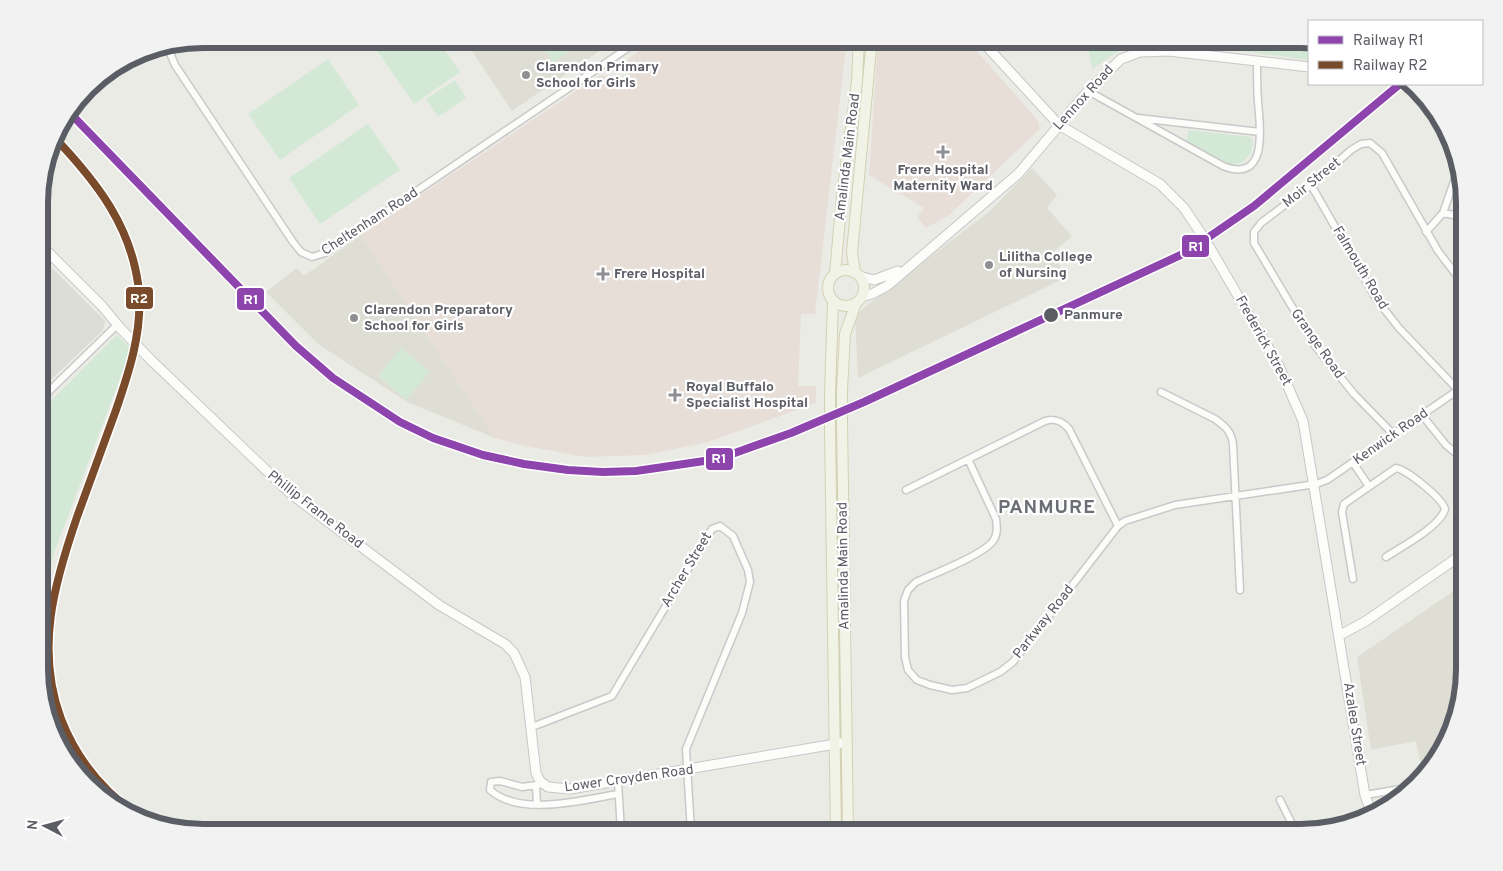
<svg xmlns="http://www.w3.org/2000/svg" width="1503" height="871" font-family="Overpass,sans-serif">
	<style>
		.industrial { fill: #dcdcd7 }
		.education { fill: #dfded5 }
		.medical { fill: #e8ded8 }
		.green { fill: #d3e8d5 }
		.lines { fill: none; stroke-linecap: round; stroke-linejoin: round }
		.street-casing { stroke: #c8c9c8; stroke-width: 9 }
		.secondary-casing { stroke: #c7c7c7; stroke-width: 11 }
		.primary-casing { stroke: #d3d1b3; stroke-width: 12 }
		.street { stroke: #fcfcfb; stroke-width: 6 }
		.secondary { stroke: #fcfcfb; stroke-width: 9 }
		.primary { stroke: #f2f3e7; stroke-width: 10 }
		.rail { stroke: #e3e3e3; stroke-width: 2; stroke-dasharray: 1 6; stroke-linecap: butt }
		.secondary-bridge-casing { stroke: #c7c7c7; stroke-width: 11; stroke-linecap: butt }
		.primary-bridge-casing { stroke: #d3d1b3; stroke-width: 12; stroke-linecap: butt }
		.secondary-bridge { stroke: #fcfcfb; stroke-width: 9 }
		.primary-bridge { stroke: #f2f3e7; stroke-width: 10 }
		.rail-1-casing { stroke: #fff; stroke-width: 11 }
		.rail-2-casing { stroke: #fff; stroke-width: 11 }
		.rail-1 { stroke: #8e44ad; stroke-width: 8 }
		.rail-2 { stroke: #7a4b2a; stroke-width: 8 }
		.poi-dot { fill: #8d8f92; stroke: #fff; stroke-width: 2 }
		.stop-dot { fill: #5b5d64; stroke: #fff; stroke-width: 2 }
		.labels { text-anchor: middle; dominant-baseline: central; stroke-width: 4.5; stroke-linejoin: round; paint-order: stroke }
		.poi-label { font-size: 14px; font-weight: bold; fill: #5b5d64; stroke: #fff; text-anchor: start }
		.street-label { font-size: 14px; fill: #5b5d64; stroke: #fff }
		.stop-label { font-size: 14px; font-weight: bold; fill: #5b5d64; stroke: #fff; text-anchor: start }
		.district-label { font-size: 19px; font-weight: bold; letter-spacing: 1px; fill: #6c6f76; stroke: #fff }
		.rim { fill: none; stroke: #5b5d64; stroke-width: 6 }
		.line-badge { stroke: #fff; stroke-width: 2 }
		.badge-label { font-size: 14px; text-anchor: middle; font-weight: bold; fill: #fff }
	</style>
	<rect width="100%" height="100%" fill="#ebebe6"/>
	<!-- industrial -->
	<path class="industrial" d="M40,256L105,321L103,330L40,390Z"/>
	<!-- education -->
	<path class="education" d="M464,39H617L512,111Z
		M1032,168L1057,195L1047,208L1072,236L1052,253L1067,277L858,378L855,316L870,303L990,211Z
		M361,235L495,438L407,402L318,344L266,292L297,268L304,276Z
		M1464,584V679L1442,750L1422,772L1416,741L1371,750L1357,657Z"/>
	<!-- medical -->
	<path class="medical" d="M655,39H847L815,314H801L798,386H816V403L708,442L646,455L586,457L525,446L495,438L361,235L600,75L613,79L619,88L631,79L627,68L628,59Z
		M878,39H966L1037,119L1040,129L948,216L926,228L917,217L924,208L869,175Z"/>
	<!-- green -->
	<path class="green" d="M369,39H437L460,72L414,104Z
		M538,39H588L553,62Z
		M1086,39H1301L1309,41V60L1173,42L1142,43L1117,52L1092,69Z
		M328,59L359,105L280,160L248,114Z
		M455,80L466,98L438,117L426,99Z
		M368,124L400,170L320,224L289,178Z
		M1189,130L1250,137L1253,141C1253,154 1245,164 1231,165L1186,142Z
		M117,335L131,349L54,553L40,605V412Z
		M401,348L430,372L406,400L378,376Z"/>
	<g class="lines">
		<defs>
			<path id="street" d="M167,46L175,65L293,242L301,252L312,257L325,253L641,39
				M1088,91L1223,166C1269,184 1260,126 1258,102C1257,88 1257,75 1257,62
				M1138,118L1260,132
				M1311,185L1377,300L1399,328L1458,390
				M1443,213L1464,217
				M1426,232L1443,213L1457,173
				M1161,392L1215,419C1225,426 1232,432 1233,445L1240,590
				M40,400L117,325
				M1422,415L1446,445L1464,460
				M1394,435L1354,394L1316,347L1254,243V232L1261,223L1311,185L1351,150L1361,144L1370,143L1382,153L1438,251L1464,285
				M968,459L996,519C997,527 998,534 993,541C983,555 933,574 916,582L908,590L904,601L905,657L908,670L917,680L930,685L952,690L967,688L1000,672L1013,662L1118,526L1125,521L1175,505L1316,484L1327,480L1464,386
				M1354,464L1368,485
				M906,490L1045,421C1055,418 1062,421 1069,429L1118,526
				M1353,579L1342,512L1344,504L1396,468C1407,470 1442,498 1445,509C1441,526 1401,547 1386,557
				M532,727L612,696L712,529L720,526L733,536L748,570L750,582L742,613L686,749L691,832
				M618,782L621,832
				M544,784L522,787L500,781L491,782L490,790C520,817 583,800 618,794
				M536,786L537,804
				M1365,795L1407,788
				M1280,800L1296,832"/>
			<path id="secondary" d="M980,39L1059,125L1160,184L1184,208L1200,232
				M40,244L102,306L121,329
				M1210,248L1279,366L1303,421L1365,795L1371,812
				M859,276L874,280L898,271
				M862,296L872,294L887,286L1018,174L1088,91L1121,59L1140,52L1168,51L1309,67
				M151,360L291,494L439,605L505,644L514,653L525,677L536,773L540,781L548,787L570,789L847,742
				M1340,635L1366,621L1464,553"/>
			<path id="primary" d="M828 288a18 18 0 1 1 36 0a18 18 0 1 1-36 0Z
				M855,273L852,252L872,39
				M835,274L842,196L857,82L859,39
				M842,390L845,334L856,303
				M830,394L833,301
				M842,420L848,832
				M830,429L836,832"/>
		</defs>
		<!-- street casing -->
		<use href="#street" class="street-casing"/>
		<!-- secondary casing -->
		<use href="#secondary" class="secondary-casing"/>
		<!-- primary casing -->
		<use href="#primary" class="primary-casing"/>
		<!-- street -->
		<use href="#street" class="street"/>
		<!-- secondary -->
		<use href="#secondary" class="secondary"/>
		<!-- primary -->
		<use href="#primary" class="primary"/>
		<!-- rail -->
		<path class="rail" d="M72,109L300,342L336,374L369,398L434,433L483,451L525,460L569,466L604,467L669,463L717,454L790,429L863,397L1186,249L1258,199L1395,84
			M54,137C97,182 133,228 139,292C142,333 129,372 116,410C103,446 90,481 77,517C54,584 35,649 61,719C76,758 103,791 137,815
			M389,832H437"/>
		<defs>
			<path id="secondary-bridge" d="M1200,232L1210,248
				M121,329L151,360"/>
			<path id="primary-bridge" d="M830,394V429
				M842,420V390"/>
		</defs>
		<!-- secondary-bridge casing -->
		<use href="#secondary-bridge" class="secondary-bridge-casing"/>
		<!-- primary-bridge casing -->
		<use href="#primary-bridge" class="primary-bridge-casing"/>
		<!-- secondary-bridge -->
		<use href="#secondary-bridge" class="secondary-bridge"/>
		<!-- primary-bridge -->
		<use href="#primary-bridge" class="primary-bridge"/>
		<defs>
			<path id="rail-1" d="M69,112L296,346L333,378L400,422L433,438L483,455L524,464L568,470L603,472L636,471L718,459L791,433L864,402L1187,252L1254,206L1400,84"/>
			<path id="rail-2" d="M54,137C97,182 133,228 139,292C142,333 129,372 116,410C103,446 90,481 77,517C54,584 35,649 61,719C76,758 103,791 137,815
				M389,832H437"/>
		</defs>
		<!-- rail-1 casing -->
		<use href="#rail-1" class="rail-1-casing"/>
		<!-- rail-2 casing -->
		<use href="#rail-2" class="rail-2-casing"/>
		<!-- rail-1 -->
		<use href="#rail-1" class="rail-1"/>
		<!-- rail-2 -->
		<use href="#rail-2" class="rail-2"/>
	</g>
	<!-- markers -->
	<g class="poi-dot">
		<circle cx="526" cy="75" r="5"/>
		<path d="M940.5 144.5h5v5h5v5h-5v5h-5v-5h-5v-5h5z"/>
		<circle cx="989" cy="265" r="5"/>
		<path d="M600.5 266.5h5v5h5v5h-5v5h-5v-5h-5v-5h5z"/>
		<circle cx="354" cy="318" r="5"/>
		<path d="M672.5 387.5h5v5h5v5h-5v5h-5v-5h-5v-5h5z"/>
	</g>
	<circle class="stop-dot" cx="1051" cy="315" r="8"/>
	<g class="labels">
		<!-- poi labels -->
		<g class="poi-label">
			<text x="536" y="67">Clarendon Primary<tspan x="536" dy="16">School for Girls</tspan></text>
			<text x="943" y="170" text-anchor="middle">Frere Hospital<tspan x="943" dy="16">Maternity Ward</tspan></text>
			<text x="999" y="257">Lilitha College<tspan x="999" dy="16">of Nursing</tspan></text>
			<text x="614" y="274">Frere Hospital</text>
			<text x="364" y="310">Clarendon Preparatory<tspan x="364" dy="16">School for Girls</tspan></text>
			<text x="686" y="387">Royal Buffalo<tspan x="686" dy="16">Specialist Hospital</tspan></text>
		</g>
		<!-- street labels -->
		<g class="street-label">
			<text transform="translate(1084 98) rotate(-48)">Lennox Road</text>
			<text transform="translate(848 157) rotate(-83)">Amalinda Main Road</text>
			<text transform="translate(1312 183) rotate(-39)">Moir Street</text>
			<text transform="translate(370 222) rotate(-33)">Cheltenham Road</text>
			<text transform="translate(1360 268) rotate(59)">Falmouth Road</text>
			<text transform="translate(1263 341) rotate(61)">Frederick Street</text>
			<text transform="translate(1317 344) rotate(55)">Grange Road</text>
			<text transform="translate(1391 437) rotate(-35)">Kenwick Road</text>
			<text transform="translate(315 510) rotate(38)">Phillip Frame Road</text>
			<text transform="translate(844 566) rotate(-91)">Amalinda Main Road</text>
			<text transform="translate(687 570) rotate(-59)">Archer Street</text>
			<text transform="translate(1044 622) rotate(-52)">Parkway Road</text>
			<text transform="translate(1354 724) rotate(81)">Azalea Street</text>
			<text transform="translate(629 779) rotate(-8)">Lower Croyden Road</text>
		</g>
		<!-- stop labels -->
		<g class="stop-label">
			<text x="1064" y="315">Panmure</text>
		</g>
		<!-- district labels -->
		<g class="district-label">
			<text x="1047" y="508">PANMURE</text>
		</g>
	</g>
	<!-- crop -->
	<path d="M0 0H1503V871H0ZM203 48H1301A155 155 0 0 1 1456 203V669A155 155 0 0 1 1301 824H203A155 155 0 0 1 48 669V203A155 155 0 0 1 203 48Z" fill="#f2f2f3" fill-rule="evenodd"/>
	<path class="rim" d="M203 48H1301A155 155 0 0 1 1456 203V669A155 155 0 0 1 1301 824H203A155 155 0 0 1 48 669V203A155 155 0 0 1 203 48Z"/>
	<g class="line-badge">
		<rect x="1181" y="234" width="29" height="24" rx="5" fill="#8e44ad"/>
		<rect x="125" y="286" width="29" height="24" rx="5" fill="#7a4b2a"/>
		<rect x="236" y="287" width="29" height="24" rx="5" fill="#8e44ad"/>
		<rect x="705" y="447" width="29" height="24" rx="5" fill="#8e44ad"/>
	</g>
	<g class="badge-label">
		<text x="1196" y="251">R1</text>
		<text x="139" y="303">R2</text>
		<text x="251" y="304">R1</text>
		<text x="719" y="463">R1</text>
	</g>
	<!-- legend -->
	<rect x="1308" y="20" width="175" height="65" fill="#ffffff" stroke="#bdbec1"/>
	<rect x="1318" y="36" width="25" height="8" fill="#8e44ad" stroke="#bdbec1"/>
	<text x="1353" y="45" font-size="15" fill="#5b5d64">Railway R1</text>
	<rect x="1318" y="61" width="25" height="8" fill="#7a4b2a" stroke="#bdbec1"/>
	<text x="1353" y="70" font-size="15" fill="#5b5d64">Railway R2</text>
	<!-- north arrow -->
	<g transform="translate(45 826) rotate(276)" stroke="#ffffff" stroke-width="4" paint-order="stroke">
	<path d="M0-4L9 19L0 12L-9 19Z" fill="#5b5d64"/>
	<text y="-8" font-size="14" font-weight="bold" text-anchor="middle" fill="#5b5d64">N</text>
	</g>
</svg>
